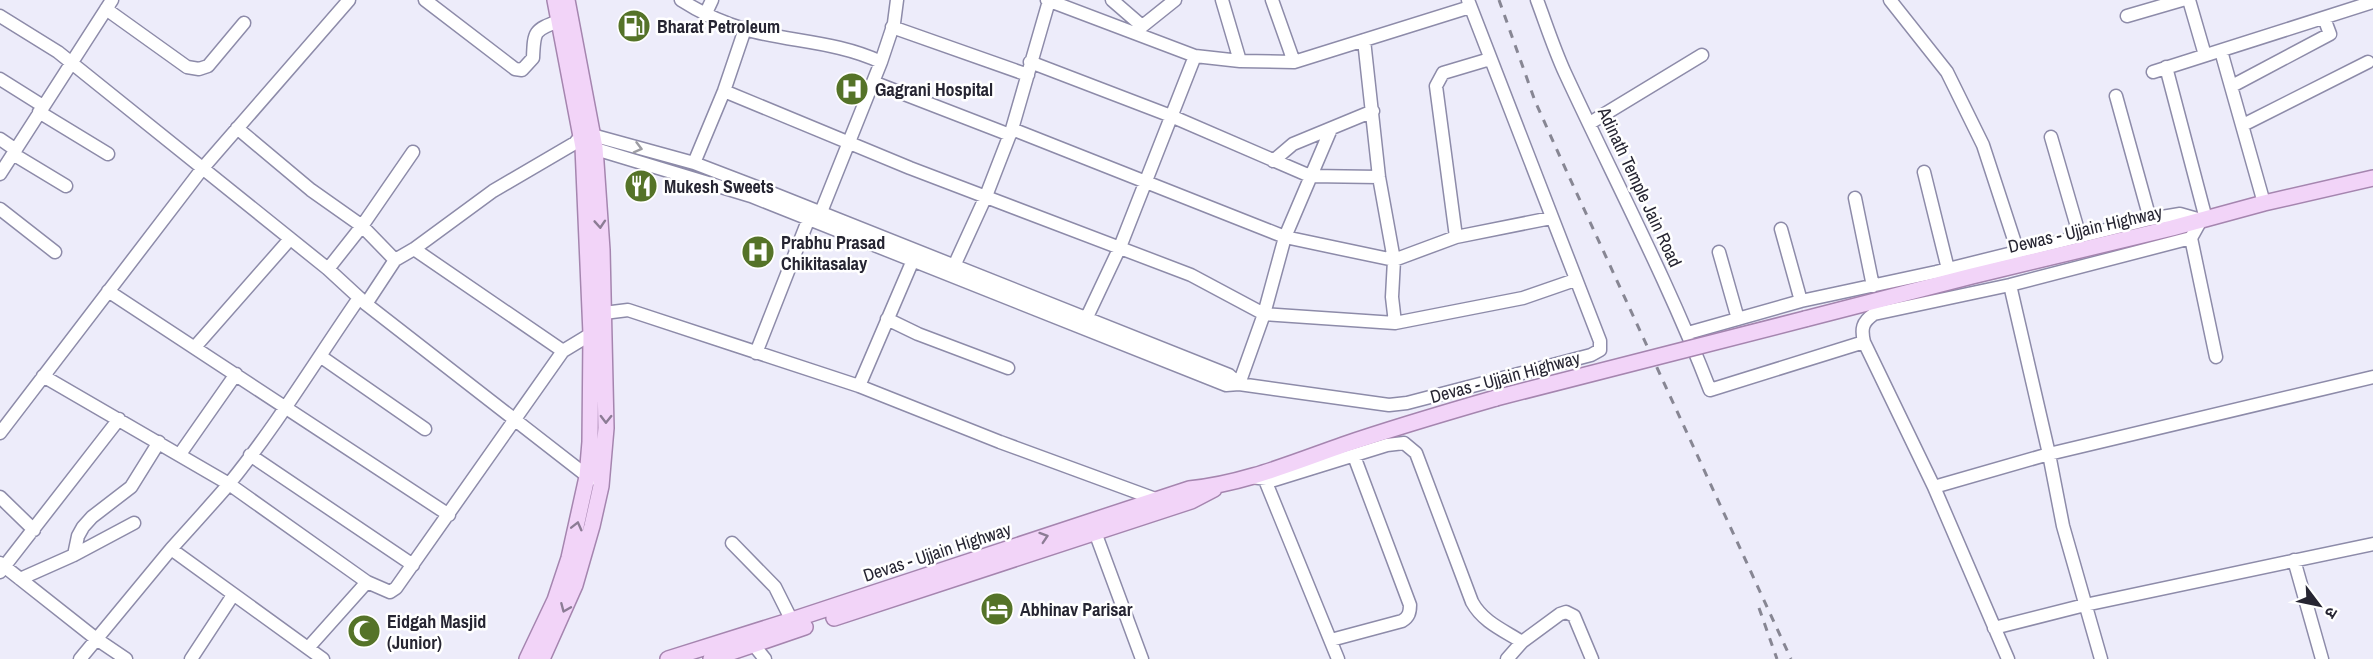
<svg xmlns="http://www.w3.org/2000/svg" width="2373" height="659" font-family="'Archivo Narrow','Noto Sans Devanagari',sans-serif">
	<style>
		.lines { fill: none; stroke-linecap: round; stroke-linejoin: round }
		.minor-casing { stroke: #8d8ba9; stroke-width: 15 }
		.major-casing { stroke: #a585af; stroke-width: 18 }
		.minor { stroke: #fff; stroke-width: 12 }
		.major { stroke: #f2d4f8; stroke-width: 15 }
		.rail { stroke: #878693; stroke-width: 3; stroke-dasharray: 8 8; stroke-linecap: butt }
		.major-bridge-casing { stroke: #a585af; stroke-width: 18; stroke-linecap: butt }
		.major-bridge { stroke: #f2d4f8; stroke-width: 15 }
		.oneway { stroke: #9d9da3 }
		.oneway2 { stroke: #8c7c95 }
		.labels { text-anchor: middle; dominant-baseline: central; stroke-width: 5; stroke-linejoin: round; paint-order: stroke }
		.poi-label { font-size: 18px; font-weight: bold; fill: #262532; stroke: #fff; text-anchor: start }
		.street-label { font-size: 18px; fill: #262532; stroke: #fff }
	</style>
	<rect width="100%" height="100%" fill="#edecfa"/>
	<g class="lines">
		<defs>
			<path id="minor" d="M425,0L515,69L522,70L533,58C534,31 534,30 559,21
				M681,0C701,13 721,22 744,29C790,42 836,41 881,62
				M1047,0L1195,56L1240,61L1294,62L1470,7
				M1112,0L1142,26
				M1222,0L1240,61
				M1272,0L1294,62
				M1537,0C1546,24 1554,49 1565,73C1614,179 1668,281 1710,390L1864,342
				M1890,0L1947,72L1983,145L2018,252
				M2189,0L2205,55
				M106,9L187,67L199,69L208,66L244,23
				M705,15L712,0
				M0,16L58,52L328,269L366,304L591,479
				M2127,16L2182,0
				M892,27L1028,75
				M1135,32L1175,0
				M1364,40L1379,177L1394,260L1392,297L1395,323
				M2221,51L2264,203
				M1030,62L1171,116L1310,176L1379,177
				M2166,67L2206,219
				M2153,72L2373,2
				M0,79L43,106
				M873,82L1010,135
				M2232,86L2330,34L2324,18
				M724,91L910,168L1191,275L1264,314L1395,323L1523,298L1575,280
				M2116,96L2150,219
				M39,112L108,154
				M1590,123L1702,55
				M2243,125L2368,62
				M237,128L311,190L362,226L395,260
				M1012,129L1285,237L1394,260L1456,237L1551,218
				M2051,137L2080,237
				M0,139L16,150
				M589,147L751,196L1226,385L1239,384L1389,405L1407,403L1591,355L1600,350V341L1468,0
				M13,154L66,186
				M1273,161L1293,144L1373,111
				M694,163L724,91L745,29
				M1924,172L1948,269
				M0,174L112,0
				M1855,198L1873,286
				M0,209L55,252
				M821,212L881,62L894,23L897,0
				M1781,229L1801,301
				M1456,237L1436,86L1443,73L1490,59
				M2191,238L2216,357
				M414,249L563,351
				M1719,252L1738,319
				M954,266L986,196L1012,129L1049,1
				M328,269L362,226L413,152
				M2010,285L2049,454L2063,526L2101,659
				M108,291L449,515
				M366,304L395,260L414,249L493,191L575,143L581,136L592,135L694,163L754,186L1229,375L1239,384
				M604,313L628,310L859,386L1000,442L1158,500
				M1087,317L1120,247L1195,56
				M887,319L918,334L1008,368
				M1688,333L1801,301L1936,272L2150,219L2180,214L2201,220L2191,238L2010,285L1874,314C1862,322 1861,329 1864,342L1934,487L2008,659
				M195,347L290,239
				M756,353L809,218
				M320,356L425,429
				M43,376L229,484L367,582
				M1239,384L1264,314L1285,237L1331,129
				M859,386L913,260
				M0,433L202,169L349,0
				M180,454L236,374
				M250,455L413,565
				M1251,477L1274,480L1387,445L1404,443L1416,453L1472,602C1483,622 1503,630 1522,642L1560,614L1566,612L1574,616L1592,659
				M1265,480L1338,659
				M1934,487L2049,454L2373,377
				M0,497L34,530
				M1095,532L1142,659
				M732,543L775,587L795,627
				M171,549C190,528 210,506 229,484C277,425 316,360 359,298
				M74,555L78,536L83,527L92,517L131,487L159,442
				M2294,560L2322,659
				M0,563L95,638L126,659
				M0,572L119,419
				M20,579L74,555L134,523
				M1994,628L2085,605L2373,544
				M1331,640L1402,621C1409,617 1410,612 1410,605L1354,456
				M753,644L765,659
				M308,648L367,582L390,592L396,588L563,351L591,334
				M80,659L171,549L323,659
				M191,659L233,595
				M1507,659L1522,642"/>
			<path id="major" d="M1805,319L1972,276L2172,228L2264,203L2373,178
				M834,618L1191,501L1214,489
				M527,659L555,600L569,558L587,477L590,442L591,334L583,147L555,0
				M542,659L575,585L592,526L601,486L606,428L602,250L595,148L567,0
				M668,659L792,620L1189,489C1242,484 1292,463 1343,445C1393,428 1444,413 1496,398
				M711,659L805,627"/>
		</defs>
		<!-- minor casing -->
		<use href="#minor" class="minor-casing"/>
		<!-- major casing -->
		<use href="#major" class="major-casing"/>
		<!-- minor -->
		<use href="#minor" class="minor"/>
		<!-- major -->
		<use href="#major" class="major"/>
		<!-- rail -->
		<path class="rail" d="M1499,0L1535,101L1561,159L1791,659
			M1759,608L1777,659"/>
		<defs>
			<path id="major-bridge" d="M1496,398L1805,319"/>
		</defs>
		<!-- major-bridge casing -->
		<use href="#major-bridge" class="major-bridge-casing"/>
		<!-- major-bridge -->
		<use href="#major-bridge" class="major-bridge"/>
	</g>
	<!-- one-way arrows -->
	<defs><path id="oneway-chevron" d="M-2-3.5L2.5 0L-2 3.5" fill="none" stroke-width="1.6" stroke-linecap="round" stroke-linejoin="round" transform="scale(1.5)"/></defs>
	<use class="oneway" href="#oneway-chevron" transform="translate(638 148) rotate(15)"/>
	<g class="oneway2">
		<use href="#oneway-chevron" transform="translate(600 224) rotate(86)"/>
		<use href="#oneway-chevron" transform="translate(606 419) rotate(91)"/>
		<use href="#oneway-chevron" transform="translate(577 526) rotate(-76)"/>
		<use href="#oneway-chevron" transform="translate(1044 537) rotate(-18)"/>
		<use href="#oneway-chevron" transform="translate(565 608) rotate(113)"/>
	</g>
	<!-- icons -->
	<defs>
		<symbol id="fuel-disc" viewBox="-11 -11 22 22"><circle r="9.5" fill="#557328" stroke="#fff"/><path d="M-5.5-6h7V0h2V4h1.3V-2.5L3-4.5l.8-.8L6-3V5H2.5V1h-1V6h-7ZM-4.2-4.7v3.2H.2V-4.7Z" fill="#fff"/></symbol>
		<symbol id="hospital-disc" viewBox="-11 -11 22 22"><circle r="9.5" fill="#557328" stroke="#fff"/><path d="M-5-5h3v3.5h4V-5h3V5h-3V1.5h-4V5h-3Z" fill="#fff"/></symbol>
		<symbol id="restaurant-disc" viewBox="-11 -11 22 22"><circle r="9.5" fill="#557328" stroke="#fff"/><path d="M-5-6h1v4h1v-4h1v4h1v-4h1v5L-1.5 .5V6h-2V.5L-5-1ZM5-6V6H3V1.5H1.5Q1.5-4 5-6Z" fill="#fff"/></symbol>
		<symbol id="hotel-disc" viewBox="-11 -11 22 22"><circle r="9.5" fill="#557328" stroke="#fff"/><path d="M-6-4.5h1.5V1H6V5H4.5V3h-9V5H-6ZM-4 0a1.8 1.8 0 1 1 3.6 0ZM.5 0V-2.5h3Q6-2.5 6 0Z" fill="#fff"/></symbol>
		<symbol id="mosque-disc" viewBox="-11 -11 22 22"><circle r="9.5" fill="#557328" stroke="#fff"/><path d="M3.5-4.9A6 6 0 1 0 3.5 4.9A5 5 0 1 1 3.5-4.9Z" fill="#fff"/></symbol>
	</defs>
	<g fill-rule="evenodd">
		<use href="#fuel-disc" x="615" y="7" width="38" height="38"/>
		<use href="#hospital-disc" x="833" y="70" width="38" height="38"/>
		<use href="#restaurant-disc" x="622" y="167" width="38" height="38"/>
		<use href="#hospital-disc" x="739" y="233" width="38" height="38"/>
		<use href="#hotel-disc" x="978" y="590" width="38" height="38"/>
		<use href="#mosque-disc" x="345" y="612" width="38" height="38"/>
	</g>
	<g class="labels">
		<!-- poi labels -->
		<g class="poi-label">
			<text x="657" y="26">Bharat Petroleum</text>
			<text x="875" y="89">Gagrani Hospital</text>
			<text x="664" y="186">Mukesh Sweets</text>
			<text x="781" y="242">Prabhu Prasad<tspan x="781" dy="21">Chikitasalay</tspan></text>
			<text x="1020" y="609">Abhinav Parisar</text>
			<text x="387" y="621">Eidgah Masjid<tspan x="387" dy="21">(Junior)</tspan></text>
		</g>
		<!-- street labels -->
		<g class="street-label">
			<text transform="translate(1640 187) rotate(65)">Adinath Temple Jain Road</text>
			<text transform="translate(2085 229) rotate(-13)">Dewas - Ujjain Highway</text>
			<text transform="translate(1505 377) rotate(-15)">Devas - Ujjain Highway</text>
			<text transform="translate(937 552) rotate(-18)">Devas - Ujjain Highway</text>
		</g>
	</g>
	<!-- north arrow -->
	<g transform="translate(2319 605) rotate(122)" stroke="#ffffff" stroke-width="4.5" paint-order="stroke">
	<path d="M0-4.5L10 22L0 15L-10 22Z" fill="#262532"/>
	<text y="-9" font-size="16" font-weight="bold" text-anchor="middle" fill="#262532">उ</text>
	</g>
</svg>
